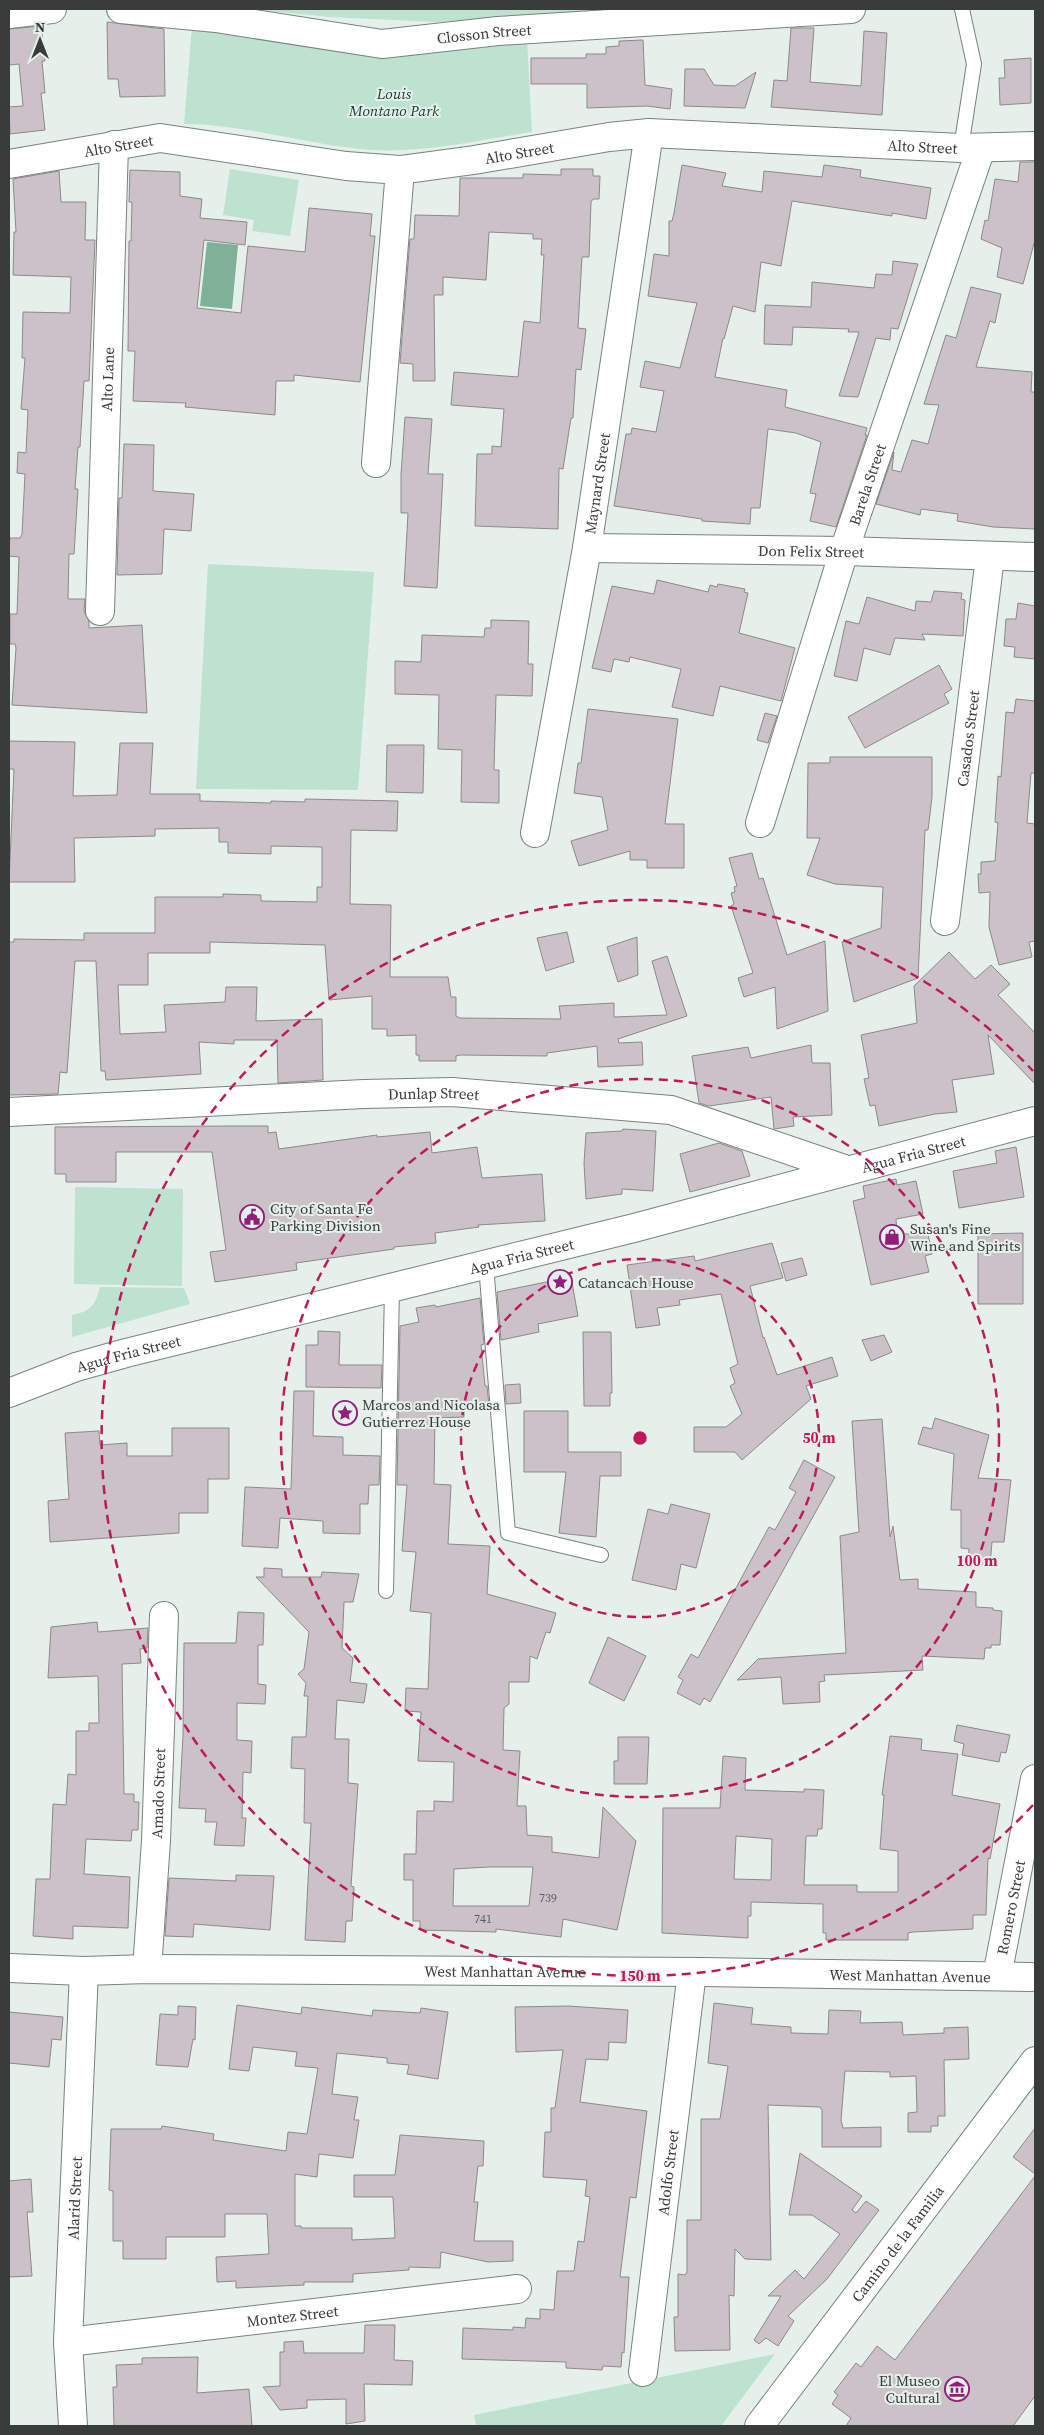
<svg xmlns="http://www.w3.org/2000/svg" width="1044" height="2435" font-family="'Source Serif 4',serif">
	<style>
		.green { fill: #bde2d0 }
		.water { fill: #7fb199 }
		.building { fill: #cac2c7; stroke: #8f878c; fill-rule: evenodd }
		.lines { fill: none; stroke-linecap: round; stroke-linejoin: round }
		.service-casing { stroke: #79827d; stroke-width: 16 }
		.minor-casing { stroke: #79827d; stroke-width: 30 }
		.tertiary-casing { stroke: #79827d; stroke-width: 30 }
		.service { stroke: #fff; stroke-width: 14 }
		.minor { stroke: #fff; stroke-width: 28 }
		.tertiary { stroke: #fff; stroke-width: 28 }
		.ring { fill: none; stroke: #c2185b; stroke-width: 2.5; stroke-dasharray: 9 6 }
		.labels { text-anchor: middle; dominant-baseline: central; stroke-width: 4; stroke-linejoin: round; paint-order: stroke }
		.number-label { font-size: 12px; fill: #5c5e5d }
		.street-label { font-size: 15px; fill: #383c3a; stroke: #e6f0eb }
		.park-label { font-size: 15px; font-style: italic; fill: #17412f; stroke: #e6f0eb }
		.poi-label { font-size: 15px; fill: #383c3a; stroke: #e6f0eb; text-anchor: start }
		.centre { fill: #c2185b; stroke: #e6f0eb; stroke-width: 2.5 }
		.ring-label { font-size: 15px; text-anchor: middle; font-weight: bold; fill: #c2185b; stroke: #e6f0eb; stroke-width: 4; stroke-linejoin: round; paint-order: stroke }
	</style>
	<rect width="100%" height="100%" fill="#e6f0eb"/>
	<!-- green -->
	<path class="green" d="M247,9H634L437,22L330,17Z
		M192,26L346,52H409L527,39L532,132C480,140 426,153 373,150C309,146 247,124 184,124Z
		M230,169L299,180L290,236L252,231L254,220L223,215Z
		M208,564L374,572L358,790L196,789Z
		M75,1187L183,1189L182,1286L74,1284Z
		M100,1287L184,1288L190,1304L72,1337V1315C93,1310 94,1306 100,1287Z
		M775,2354L721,2426H476L474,2415Z"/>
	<!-- water -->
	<path class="water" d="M207,242L238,245L232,309L200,306Z"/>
	<!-- building -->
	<path class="building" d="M107,22L164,29L165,96L120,97L118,79H108Z
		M41,26L45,61H42L45,93H41L45,130L10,134L9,107L23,106L19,64L9,65V29Z
		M791,28H814L810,82L861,86L864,31L887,33L882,115L771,107L774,80L787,81Z
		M643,40L645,85L672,89L670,109L647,106L587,108V84H531V58H586V54H606V47L619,46V41Z
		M1031,58V103L1000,105L999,78H1005L1004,60Z
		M685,69H704L714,85L735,86L756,72L745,108L684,106Z
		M1020,162H1035V240L1023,284L997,277L1002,248L981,239L985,220L988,221L995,179L1018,182Z
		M682,165L726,173L722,186L762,192L764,171L822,177L824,165L861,170L860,177L931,188L926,219L892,213V216L792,201L781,266L761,262L755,312L733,306L724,339L723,338L715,377L787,390L785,407L867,428L865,435H867L836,527L810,521L816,494L810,493L821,442L796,433L768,429L760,508H751L750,524L702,521V519L614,506L626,434H631L632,428L656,432L664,391L640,387L645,361L680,368L697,303L648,296L654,254L669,256V221H672L674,213Z
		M561,169H593V176H600L599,199H593L591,202L589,257H582L578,328L586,329L581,370L576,369L573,418H571L563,469L559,468L558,529L475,526L477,454H492V446L501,447L504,409L451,405L454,372L518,377L524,321L540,323L544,255H541L542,239H533V234L489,232L486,280L443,277V295H434L435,381H413V364L400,363L410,239H414L415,215L459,216L460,178H523V174L561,175Z
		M130,170L180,172V196L202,199L200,218L247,222L245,245L204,240L197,308L241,313L248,246L305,252L309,208L372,214L370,236H375L360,382L294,375V381H276L275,415L185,407L186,403L133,401L135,351H128L129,241H131L132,202H129Z
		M59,171L61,202H86L85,240H95L89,381H84L80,447H78L75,489H78L74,554H69L68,599H85L84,611L89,621V628L142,625L147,713L12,705L16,648L15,644H10V614H17L19,557L9,556V551L10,538H20L22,534L25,474L17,473L18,452L26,453L28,410L21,409L25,358H22L23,312L70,313L71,277L13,275L14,232H16L13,179Z
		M893,261L918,264L898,329L891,328L890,340L876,338L858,397L839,396L859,332H848L849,329L793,327L792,345L764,344L765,305L811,307L812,282L874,288L876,274L892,275Z
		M971,287L1001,294L995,323L990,321L976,367L1032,372L1031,392H1035V529L993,527L957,521L958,514L921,509L920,515L876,504L894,452L892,470L901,472L912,440L928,444L939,405L924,404L946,335L956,338Z
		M405,417L432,419L428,474H443L437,588L404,586L408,513H401V475Z
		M124,444L154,445L153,491L194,494L191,531L164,529L162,574L117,575L119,498H122Z
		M657,580L708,592L710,585L717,587L718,584L745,589L744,592L748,593L739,633L795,648L781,701L720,686L713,716L672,707L681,669L630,657L629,662L614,659L611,672L592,668L612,586L654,594Z
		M934,591L962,593L961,599L965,600L963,636L922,634L925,640L895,638L890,655L864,648L857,681L834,676L846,621L859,624L867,597L915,611L916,601L931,602Z
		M1018,603L1035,606V659L1014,657L1015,647L1004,646L1006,619H1016Z
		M491,620L529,621L528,664H533L532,696L496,695L494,770H499V803L461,802L462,750L438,749L439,695L395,694V661L421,662L422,635L484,637L485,628H491Z
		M939,665L952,689L944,694L949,703L865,748L848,717Z
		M1016,699L1035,701V773H1031L1027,823L1035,824V941L1029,942L1032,957L999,965L989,927L990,892L979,893L978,874H981V862L995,861L998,823L995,822L998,776L1001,777L1006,712L1014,713Z
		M588,709L678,719L665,824H684V868H647V860H630V851L579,866L571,841L608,830L602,797L574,793L578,763H581Z
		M765,713L777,716L768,743L757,740Z
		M9,741L75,742L73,796L117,795L120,743H153L150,794H200V801L271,803V801L305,802V799L398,801L397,831L351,830L350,904L391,905L390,977H448L451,997H456V1016L460,1018L561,1019L559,1006L614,1003V1017L667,1015L652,961L667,956L687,1016L618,1039L619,1043L642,1042L643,1065L598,1067L597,1046L547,1053V1056L460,1055L456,1056V1061H419V1055H416V1035L387,1036V1029H372V996L329,1000L325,945L210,942V953H148V985H118L120,1034L166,1032L164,1005L225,1002L226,987H257L256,1021L322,1019L323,1080L278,1083L277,1040H234V1044L199,1042L201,1074L106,1080L105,1071H101L96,961H75L67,1073L60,1072L58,1094L9,1095V942H14V939L84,940V933H155V897H223V894L261,895V901L317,902V887H322V847L271,846V854L228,853V842H219V828L155,829V836L74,838L75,882H9L14,769H9Z
		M387,745H424L423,793L386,792Z
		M830,757H932V797L928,830H925L918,978L854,1002L842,942L881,928L883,887L835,884L807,875L820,838H807L808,763H830Z
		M752,853L759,879L763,878L787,955L825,941L828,1011L777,1029L775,987L744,997L738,978L753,973L731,906L734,904L731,893L735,892L734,887L737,886L729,858Z
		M567,932L574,962L546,971L537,938Z
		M637,937L638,975L618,982L607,947Z
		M949,952L975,979L991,965L1010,984L998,995L1035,1033V1084L988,1035L994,1074L952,1080L957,1112L935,1114L879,1126L875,1105L870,1106L864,1079L869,1078L861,1035L917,1023L914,986Z
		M811,1045L812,1063H830L832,1115L793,1117L794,1126L774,1129L771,1097L709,1106L699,1103L692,1056L748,1047L751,1058Z
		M233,1126H268V1133L276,1132L279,1149L377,1135V1137L430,1132L432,1153L477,1147L482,1178L542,1174L545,1221L478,1225L479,1227L435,1233L436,1243L394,1247V1249L296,1263L297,1270L215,1282L210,1252L226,1250L212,1152H116V1182H66V1174H55V1127Z
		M623,1129L656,1131L653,1191L622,1189V1194L586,1199L584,1163L586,1133L622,1131Z
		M719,1143L742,1151L750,1176L690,1192L680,1154Z
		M1016,1147L1024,1197L959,1208L953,1171L997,1163L995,1151Z
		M896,1179L897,1185L916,1181L923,1214L896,1219L897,1234H928L932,1254L925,1256L929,1272L871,1285L853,1201L865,1198L863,1186Z
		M1023,1233V1304H978V1234Z
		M772,1243L783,1278L750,1286L763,1338L764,1337L777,1375L832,1357L838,1376L806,1386L811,1399L742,1460L735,1452H694V1427H726L742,1414L730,1386L735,1383L730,1368L738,1364L721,1294L679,1300L680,1305L657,1308L660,1325L636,1328L627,1265L694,1256L695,1261Z
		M802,1258L807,1275L786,1281L781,1263Z
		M571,1277L578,1316L538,1324L539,1332L501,1340L497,1292Z
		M480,1298L484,1344L481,1345L485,1386H487L489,1406L464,1408V1417L435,1418L434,1484L451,1485L448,1544L490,1546L487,1594L556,1613L550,1633L546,1632L537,1659L530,1656L529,1682H509V1704L504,1708L503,1750L520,1751L517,1806H526L527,1835L552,1837V1852L599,1858L603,1807L636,1841L617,1930L563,1919L561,1937L496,1929V1932L420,1930V1921H413V1880H404V1854H416L417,1811H434V1801L453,1802L454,1762L418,1761L421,1712L405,1711L406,1688L428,1689L431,1613L410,1611L416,1552L402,1551L407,1485H397L400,1326L419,1322L416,1308L435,1305L436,1307ZM488,1867H533L529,1906H453L454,1869Z
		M318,1331L340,1332L339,1365H382L381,1388L306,1387V1345H318Z
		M583,1332H611L612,1393H610V1406H584Z
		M884,1335L892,1352L871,1361L862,1340Z
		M520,1384L521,1403L506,1404L505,1385Z
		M294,1391H314L313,1436L343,1437V1455L380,1456L379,1485H369L368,1504H360V1534L323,1533V1521L280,1518L278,1548L242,1546L245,1487L291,1489Z
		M524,1411H568V1452H621V1476H600L596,1537L559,1533L566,1472H524Z
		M935,1418L989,1435L978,1478L1011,1480L1004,1542H992L990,1565L968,1563L969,1549L961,1548V1510H951L954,1454L918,1444L923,1427L932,1429Z
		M882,1419L890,1537L893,1526L900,1580L918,1579V1589L976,1592V1607L993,1608V1610L1002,1611L1000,1645H991V1648H985L984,1659L922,1656L923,1670L824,1675L825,1681L819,1682L820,1702L783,1704L781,1677L737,1680L758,1659L846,1653L840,1536L859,1532L852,1421Z
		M172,1428H229V1479H208V1513H179V1533L50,1542L48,1501L69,1499L65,1433L99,1431L100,1445L127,1443V1456H172Z
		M804,1460L835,1477L710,1702L704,1698L700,1705L677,1693L683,1680L678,1677L691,1654L698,1658L769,1527L775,1530L796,1492L789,1488Z
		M671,1504L710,1514L696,1568L681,1564L676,1590L632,1580L648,1509L668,1514Z
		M264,1568L282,1569V1577H321L322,1572L359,1574L353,1602H344L342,1648L353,1658L350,1682L367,1684L364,1703L337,1700L335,1739H349L348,1783L358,1784L351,1886L354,1887L352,1921H346L345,1942L305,1940L311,1823H304L305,1769L291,1768L292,1737H306L308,1696H304L306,1683L298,1674L304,1669L309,1632L256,1577H264Z
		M238,1612L264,1613L263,1645H258V1684L266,1685L265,1704L237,1703V1740L252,1741L251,1773L243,1772L242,1818H246L244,1846L214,1845L217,1822H205L206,1809L179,1808L183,1736L184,1643H236Z
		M97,1622L98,1632L148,1628L147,1648L140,1649L141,1663L122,1664L124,1794H134V1802H139L138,1830H132L131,1841L86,1839L84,1874L130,1877L128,1928L73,1926V1939L33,1936L36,1879H50L53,1804L66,1805L68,1774L76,1775V1731H89V1723H99L98,1676L48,1678L51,1627Z
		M608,1637L646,1656L624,1701L589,1683Z
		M957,1725L1010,1735L1006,1753L1001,1752L999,1762L962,1755L964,1744L954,1741Z
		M890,1736L922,1739L921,1750L958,1754L952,1795L1000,1804L990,1859L988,1858L986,1915H973V1929L913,1932L908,1933V1940H826V1933H823V1904L751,1902V1916H748V1938L662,1933L663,1808H720L723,1756L746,1758L745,1790L804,1792V1789L824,1790L822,1829H818L817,1836H806L804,1885H857V1892H898V1851L880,1849L884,1795H882ZM736,1836L772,1839L771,1880L734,1879Z
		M618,1737H649L647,1784H614V1761H618Z
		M236,1875L274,1876L270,1930L194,1924L193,1937L165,1936L169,1878L236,1881Z
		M714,2003L753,2008L751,2024L791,2027V2033L828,2034L829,2010L861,2011L860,2023L902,2022L903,2035L944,2033V2028L968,2027L969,2059L944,2060L945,2116H938V2126H931V2132H908V2113L917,2112L916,2076L890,2077V2072L845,2071L841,2120L843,2128L881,2127V2147H822V2110L820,2107L768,2105L771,2260L745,2259L735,2249L734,2296L729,2295L730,2350L675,2351L674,2317H678V2274L685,2275L687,2272V2220H701V2119H720L728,2066L708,2063Z
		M237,2005L301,2014L302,2007L372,2016L373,2010L420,2013L421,2008L448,2012L438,2079L407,2074L409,2065L387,2063V2058L337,2053L332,2094L358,2097L354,2120H359L353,2158L319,2154L317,2177L295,2174V2226H301V2228H352V2240L395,2238L393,2197H354V2175H395L400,2135L484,2141L483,2166H478L474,2202H478L474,2241H513V2261L488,2262L441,2252L440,2268L409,2267V2270L353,2274V2282H304V2285L236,2288V2281L217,2282L216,2257L269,2254L267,2214H225V2237H166V2259H123V2241H113V2191L109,2190L111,2129H161L162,2126L214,2134L213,2140L286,2151L288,2132L307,2134L318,2068L295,2066L297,2052L253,2047L249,2071L229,2069Z
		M178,2006L196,2007L195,2040L193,2039L188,2067L156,2065L160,2014L178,2015Z
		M568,2006L628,2010L626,2043L609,2042L608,2060L586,2059L580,2102L647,2111L636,2198L630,2197L620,2277H629L624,2353L622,2352L621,2367L603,2366L602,2370L566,2368V2362L462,2359L463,2328L513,2330V2327L525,2328L526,2318L540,2319V2309L554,2310L557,2271H574L578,2241L584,2242L590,2197L585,2196L587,2180L543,2177L545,2132H551V2108H555L563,2050L516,2052L515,2007Z
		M9,2012L63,2017L61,2040L52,2039L49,2067L9,2063Z
		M1035,2128V2174L1013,2157Z
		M800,2153L862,2196L852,2210L856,2213L866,2201L879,2210L827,2279L788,2316L794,2321L778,2346L766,2338L759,2344L754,2340L781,2296H768L795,2270L804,2279L840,2234L812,2215H789Z
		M1035,2176V2396L1013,2426H846L851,2418L832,2404L838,2395L834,2392L856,2363L861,2367L877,2346L895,2360Z
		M31,2179L33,2212H27L32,2276L9,2277V2181Z
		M365,2325H395L394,2360L413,2361L412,2385L364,2384L365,2421L346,2424V2399L307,2400V2408L280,2410L263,2387L280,2386V2352H284V2342L303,2341L304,2353H364Z
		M198,2357L197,2393L249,2389L252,2426H114L113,2387H117L116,2365L142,2364V2358Z"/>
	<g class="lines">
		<defs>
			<path id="service" d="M961,148L974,64L962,9
				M486,1265L508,1533L601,1555
				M386,1591L392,1288"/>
			<g id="minor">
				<path id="s1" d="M121,9L216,18L382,44L498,31L851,9"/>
				<path d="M9,14L52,9"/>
				<path id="s2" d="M9,164L160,138L346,166L400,170L474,160L609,137L649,133L961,148L1035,146"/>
				<path d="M376,463L400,170"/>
				<path id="s3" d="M587,548L844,551L1035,557"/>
				<path id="s4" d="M100,611L114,145"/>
				<path id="s5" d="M760,823L844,551L981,148"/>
				<path id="s6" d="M535,833L587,548L649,133"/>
				<path id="s7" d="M945,921L990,557"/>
				<path id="s8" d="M9,1112L364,1094L452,1092L671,1110L847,1170"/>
				<path id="s9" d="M9,1968L84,1971L147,1969L703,1972L1031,1977"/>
				<path id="s10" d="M147,1969L156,1841L164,1616"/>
				<path id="s11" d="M997,1976L1035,1779"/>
				<path id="s12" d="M68,2342L517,2289"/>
				<path id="s13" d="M643,2372L692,1972"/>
				<path id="s14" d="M73,2426L68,2342L84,1971"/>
				<path id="s15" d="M759,2426L1035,2061"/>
			</g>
			<g id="tertiary">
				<path id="s16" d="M9,1393L76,1367L126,1353L634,1228L1035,1121"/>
			</g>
		</defs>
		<!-- service casing -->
		<use href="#service" class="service-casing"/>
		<!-- minor casing -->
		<use href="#minor" class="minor-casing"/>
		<!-- tertiary casing -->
		<use href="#tertiary" class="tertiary-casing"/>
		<!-- service -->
		<use href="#service" class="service"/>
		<!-- minor -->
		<use href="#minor" class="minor"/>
		<!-- tertiary -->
		<use href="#tertiary" class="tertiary"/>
	</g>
	<!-- distance rings -->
	<g class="ring">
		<circle cx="640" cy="1438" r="179"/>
		<circle cx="640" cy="1438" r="359"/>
		<path d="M1033 1805A538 538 0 1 1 1033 1071"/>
	</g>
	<!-- icons -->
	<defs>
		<symbol id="civic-ring" viewBox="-11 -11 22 22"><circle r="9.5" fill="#e6f0eb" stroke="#931d7c" stroke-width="1.5"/><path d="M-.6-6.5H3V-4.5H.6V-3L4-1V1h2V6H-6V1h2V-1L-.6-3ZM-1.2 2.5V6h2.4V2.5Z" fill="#931d7c"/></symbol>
		<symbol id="shop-ring" viewBox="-11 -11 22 22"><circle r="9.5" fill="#e6f0eb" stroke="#931d7c" stroke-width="1.5"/><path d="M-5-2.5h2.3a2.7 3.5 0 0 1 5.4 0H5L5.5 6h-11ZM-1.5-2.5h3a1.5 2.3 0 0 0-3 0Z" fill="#931d7c"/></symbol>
		<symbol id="sight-ring" viewBox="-11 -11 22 22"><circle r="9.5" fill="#e6f0eb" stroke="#931d7c" stroke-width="1.5"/><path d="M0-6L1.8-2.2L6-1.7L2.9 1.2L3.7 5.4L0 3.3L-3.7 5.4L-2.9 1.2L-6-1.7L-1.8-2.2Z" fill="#931d7c"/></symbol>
		<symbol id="museum-ring" viewBox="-11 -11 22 22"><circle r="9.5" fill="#e6f0eb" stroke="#931d7c" stroke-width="1.5"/><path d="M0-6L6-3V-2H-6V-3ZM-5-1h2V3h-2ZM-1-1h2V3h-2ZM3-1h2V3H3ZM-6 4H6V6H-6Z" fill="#931d7c"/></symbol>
	</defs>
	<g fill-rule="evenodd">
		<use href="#civic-ring" x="238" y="1203" width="28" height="28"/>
		<use href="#shop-ring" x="878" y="1223" width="28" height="28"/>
		<use href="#sight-ring" x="546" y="1268" width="28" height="28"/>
		<use href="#sight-ring" x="331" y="1399" width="28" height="28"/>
		<use href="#museum-ring" x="943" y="2375" width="28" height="28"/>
	</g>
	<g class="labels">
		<!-- number labels -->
		<g class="number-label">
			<text x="548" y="1898">739</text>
			<text x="483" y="1919">741</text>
		</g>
		<!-- street labels -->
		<g class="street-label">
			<text stroke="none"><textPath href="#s1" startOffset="366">Closson Street</textPath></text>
			<text stroke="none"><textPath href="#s2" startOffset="111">Alto Street</textPath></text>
			<text stroke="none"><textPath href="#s2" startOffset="921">Alto Street</textPath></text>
			<text stroke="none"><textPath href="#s2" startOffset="516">Alto Street</textPath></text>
			<text stroke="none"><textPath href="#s4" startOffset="232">Alto Lane</textPath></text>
			<text stroke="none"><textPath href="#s6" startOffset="355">Maynard Street</textPath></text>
			<text stroke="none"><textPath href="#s5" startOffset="355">Barela Street</textPath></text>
			<text stroke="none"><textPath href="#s3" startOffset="224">Don Felix Street</textPath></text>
			<text stroke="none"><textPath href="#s7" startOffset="184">Casados Street</textPath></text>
			<text stroke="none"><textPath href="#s8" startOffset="425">Dunlap Street</textPath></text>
			<text stroke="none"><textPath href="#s16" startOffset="936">Agua Fria Street</textPath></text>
			<text stroke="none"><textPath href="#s16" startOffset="531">Agua Fria Street</textPath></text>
			<text stroke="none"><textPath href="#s16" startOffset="126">Agua Fria Street</textPath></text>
			<text stroke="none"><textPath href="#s10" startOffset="176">Amado Street</textPath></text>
			<text stroke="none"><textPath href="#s11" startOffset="70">Romero Street</textPath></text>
			<text stroke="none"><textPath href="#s9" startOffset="496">West Manhattan Avenue</textPath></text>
			<text stroke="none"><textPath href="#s9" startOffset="901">West Manhattan Avenue</textPath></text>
			<text stroke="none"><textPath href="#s13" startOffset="201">Adolfo Street</textPath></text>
			<text stroke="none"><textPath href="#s14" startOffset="228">Alarid Street</textPath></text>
			<text stroke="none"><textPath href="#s15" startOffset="229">Camino de la Familia</textPath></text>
			<text stroke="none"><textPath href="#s12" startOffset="226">Montez Street</textPath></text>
		</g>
		<!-- park labels -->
		<g class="park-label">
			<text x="394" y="93">Louis<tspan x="394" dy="17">Montano Park</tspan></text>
		</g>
		<!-- poi labels -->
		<g class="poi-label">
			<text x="270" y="1208">City of Santa Fe<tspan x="270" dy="17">Parking Division</tspan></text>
			<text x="910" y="1228">Susan's Fine<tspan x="910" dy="17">Wine and Spirits</tspan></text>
			<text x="578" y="1282">Catancach House</text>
			<text x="362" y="1404">Marcos and Nicolasa<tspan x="362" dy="17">Gutierrez House</tspan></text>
			<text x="940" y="2380" text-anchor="end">El Museo<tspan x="940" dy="17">Cultural</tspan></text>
		</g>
	</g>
	<circle cx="640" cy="1438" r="8" class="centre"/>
	<g class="ring-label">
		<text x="819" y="1443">50 m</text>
		<text x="977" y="1566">100 m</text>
		<text x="640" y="1981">150 m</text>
	</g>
	<!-- border -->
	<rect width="1044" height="2435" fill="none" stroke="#383c3a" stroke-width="20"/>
	<!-- north arrow -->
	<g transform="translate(40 40)" stroke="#e6f0eb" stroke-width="4" paint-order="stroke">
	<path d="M0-4L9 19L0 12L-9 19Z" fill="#383c3a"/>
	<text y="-8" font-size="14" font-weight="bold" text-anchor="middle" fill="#383c3a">N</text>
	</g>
</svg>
